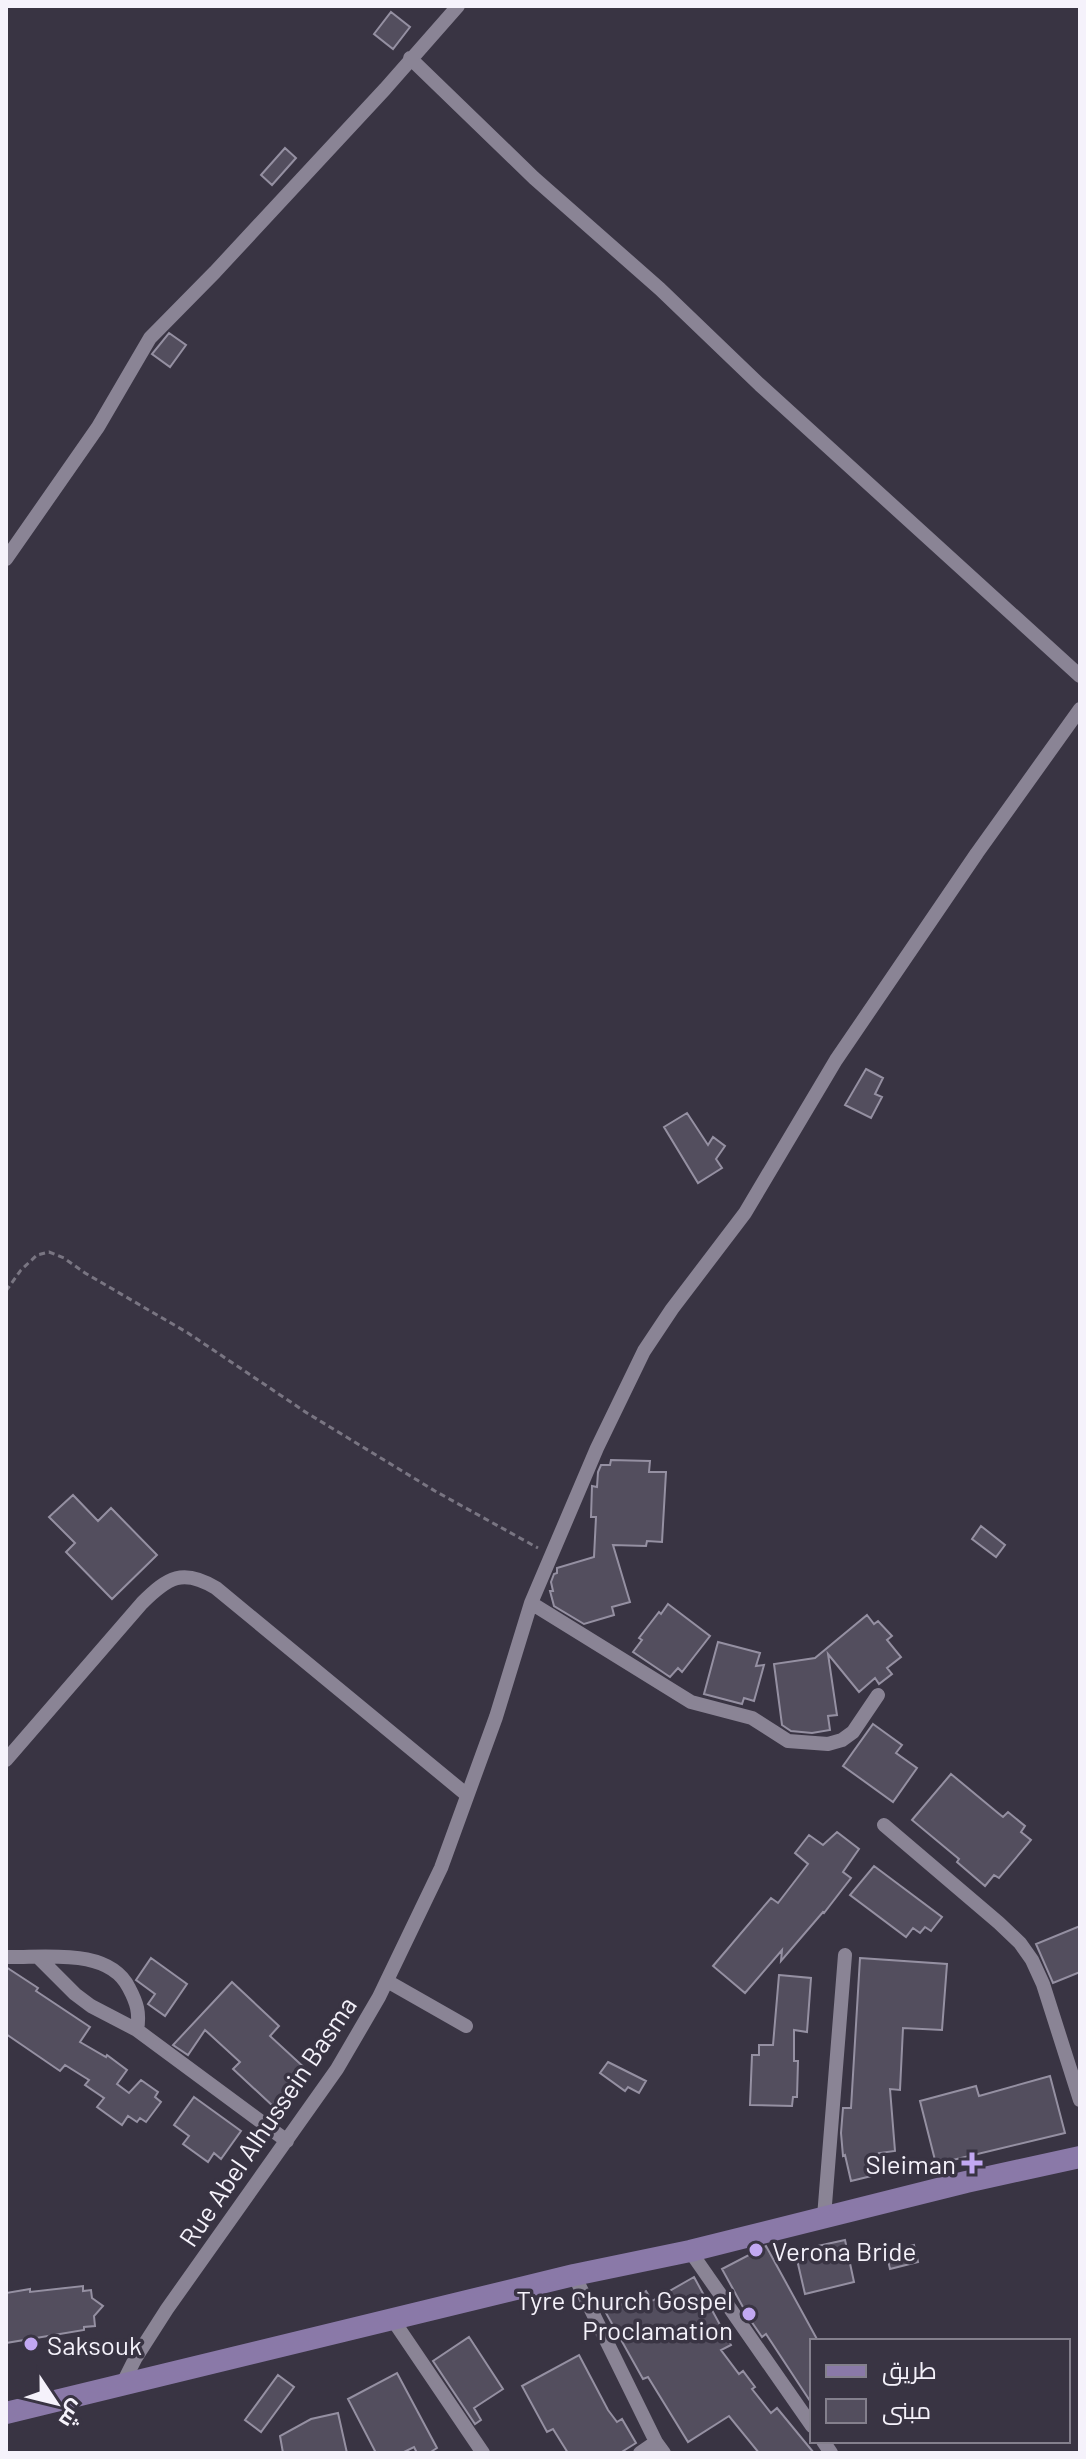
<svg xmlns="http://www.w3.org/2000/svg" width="1086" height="2459" font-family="Barlow,Cairo,sans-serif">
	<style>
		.building { fill: #534e5e; stroke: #9590a2; stroke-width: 2 }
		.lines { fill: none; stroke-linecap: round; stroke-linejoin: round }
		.path { stroke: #797582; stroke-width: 3; stroke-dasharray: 6 4; stroke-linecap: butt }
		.street { stroke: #8a8495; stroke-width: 14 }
		.primary { stroke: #8a79a8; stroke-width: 22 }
		.poi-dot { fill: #c2a8f2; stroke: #393443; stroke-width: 3 }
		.labels { text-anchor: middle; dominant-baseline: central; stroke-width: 7; stroke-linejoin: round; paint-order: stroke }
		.street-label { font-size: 26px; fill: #f5f2fb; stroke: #393443 }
		.poi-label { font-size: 26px; fill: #f5f2fb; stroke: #393443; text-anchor: end }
	</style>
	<rect width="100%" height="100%" fill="#393443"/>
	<!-- building -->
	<path class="building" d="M391,12L410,27L393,49L374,34Z
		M285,148L296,158L272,185L261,175Z
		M169,333L186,345L170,367L152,354Z
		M866,1069L883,1078L875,1094L882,1097L871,1118L845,1105Z
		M687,1113L708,1145L713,1137L725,1146L716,1159L722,1168L698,1183L664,1127Z
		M611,1460L650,1461L649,1472H666L662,1542L647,1541L646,1546L613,1545L630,1602L612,1607L614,1615L584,1624L554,1606L550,1591H553L551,1582L554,1574L557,1573V1568L594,1557L596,1517H591L592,1486L597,1487L598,1472L601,1465H610Z
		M73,1495L98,1521L111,1508L157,1555L112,1599L66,1552L75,1543L49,1517Z
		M981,1526L1005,1545L996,1557L972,1539Z
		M668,1604L710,1636L682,1672L678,1668L670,1677L633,1652L642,1640L639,1638L659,1612L661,1614Z
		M867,1615L874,1624L878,1621L892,1636L887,1640L901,1657L887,1668L892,1674L879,1684L875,1678L859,1692L828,1654L837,1715L828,1716L830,1730L812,1733L791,1731L782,1725L774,1664L815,1658Z
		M718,1642L760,1653L756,1666L764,1665L754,1701L744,1698L742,1704L704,1694Z
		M873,1724L902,1745L896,1753L917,1768L893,1802L843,1766Z
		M951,1774L998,1813L1003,1817L1008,1812L1025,1826L1021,1832L1031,1840L999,1878L994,1875L985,1886L957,1862L959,1859L912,1820Z
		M837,1832L859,1849L843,1872L851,1878L824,1913L823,1912L781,1961L782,1950L745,1993L713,1966L771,1898L778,1903L808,1864L795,1853L809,1835L823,1845Z
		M874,1866L942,1917L931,1931L925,1927L920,1933L913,1928L906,1937L850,1895Z
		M1080,1926V1972L1053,1983L1036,1944Z
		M151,1958L187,1984L165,2016L148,2004L155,1994L136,1980Z
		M860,1958L947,1964L942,2030L903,2028L900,2090L890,2089L895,2151L879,2153L884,2173L851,2181L845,2155L843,2156L841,2133L843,2108H851Z
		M6,1967L38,1988L36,1991L90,2027L80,2042L106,2057L107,2055L127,2070L117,2084L129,2093L141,2080L158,2092L155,2097L161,2102L146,2122L140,2118L137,2122L128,2116L122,2125L97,2107L104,2098L85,2085L89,2080L65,2065L60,2071L6,2034Z
		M779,1975L811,1978L807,2032L794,2030V2061H798L797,2097H793L792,2106L750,2105L752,2055H759V2045H773Z
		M232,1982L279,2026L270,2036L308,2071L274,2107L233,2069L240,2062L205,2030L188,2055L173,2045Z
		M608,2062L646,2081L639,2093L628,2087L625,2091L600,2073Z
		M1050,2076L1065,2133L936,2164L920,2101L976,2086L979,2096Z
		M194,2097L241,2131L221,2159L214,2153L208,2162L183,2144L189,2136L174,2125Z
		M845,2240L854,2282L805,2294L795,2251Z
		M914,2245L918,2262L890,2269L886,2252Z
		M766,2246L818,2341H812V2404L766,2334L762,2337L749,2318L722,2269Z
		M694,2277L731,2345L721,2350L739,2374L743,2371L755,2387L752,2389L771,2413L777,2408L814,2453H759L729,2416L688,2442L648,2377L643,2379L606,2313L646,2291L652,2301Z
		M83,2286V2291L91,2290L92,2298L103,2306L94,2316L95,2326L84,2327V2330L6,2343V2293L30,2289V2292Z
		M469,2337L503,2389L474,2408L481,2420L475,2424L433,2361Z
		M579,2355L608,2410L617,2422L622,2419L636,2443L620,2453H568L553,2429L547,2432L522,2386Z
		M397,2373L437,2448L429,2453H417L414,2447L402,2453H376L348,2399Z
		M278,2375L294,2387L261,2432L245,2420Z
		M338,2413L347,2453H283L280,2436L311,2419Z"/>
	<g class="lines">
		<!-- path -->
		<path class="path" d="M6,1291L21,1270L37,1255L49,1252L64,1258L85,1273L188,1333L307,1413L435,1491L538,1548"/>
		<!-- street -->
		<path class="street" d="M410,58L534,178L660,289L760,385L1080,676
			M6,559L98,427L150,338L215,272L385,89L458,6
			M531,1603L691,1702L752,1718L788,1741L828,1744L842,1740L853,1732L878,1695
			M6,1760L142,1603C168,1577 183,1568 216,1588L467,1795
			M884,1825L999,1923L1020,1943L1032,1960L1043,1984L1080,2100
			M6,1957C44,1958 109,1947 129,1988C137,2003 140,2013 137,2030
			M39,1958L75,1994L91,2006L137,2030L287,2141
			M387,1981L466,2026
			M824,2217L845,1955
			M690,2251L812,2426
			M574,2275L656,2442L664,2453
			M393,2320L483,2453
			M122,2385L135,2359L167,2309L337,2069L379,1997L441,1868L496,1717L531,1603L597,1448L644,1351L672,1309L745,1213L836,1060L977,853L1080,709
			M823,2441L831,2453
			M640,2453L656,2442"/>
		<!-- primary -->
		<path class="primary" d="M6,2413L574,2275L690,2251L966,2182L1080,2157"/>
	</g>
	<!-- markers -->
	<g class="poi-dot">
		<path d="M968 2151h8v8h8v8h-8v8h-8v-8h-8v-8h8z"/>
		<circle cx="756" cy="2250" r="8"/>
		<circle cx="749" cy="2314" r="8"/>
		<circle cx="31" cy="2344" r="8"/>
	</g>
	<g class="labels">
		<!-- street labels -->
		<g class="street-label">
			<text transform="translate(267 2121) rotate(-56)">Rue Abel Alhussein Basma</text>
		</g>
		<!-- poi labels -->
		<g class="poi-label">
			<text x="956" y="2163">Sleiman</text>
			<text x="772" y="2250" text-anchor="start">Verona Bride</text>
			<text x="733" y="2299">Tyre Church Gospel<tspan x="733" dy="30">Proclamation</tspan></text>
			<text x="47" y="2344" text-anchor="start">Saksouk</text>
		</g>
	</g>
	<!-- border -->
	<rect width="1086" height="2459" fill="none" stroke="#f5f2fb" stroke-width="16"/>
	<!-- legend -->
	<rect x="810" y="2339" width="260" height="104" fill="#393443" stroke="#84808d" stroke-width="2"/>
	<rect x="826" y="2365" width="40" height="12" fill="#8a79a8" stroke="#84808d" stroke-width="2"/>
	<text x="882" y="2379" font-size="24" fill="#f5f2fb">طريق</text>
	<rect x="826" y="2399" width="40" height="24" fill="#534e5e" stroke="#84808d" stroke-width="2"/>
	<text x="882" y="2419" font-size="24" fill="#f5f2fb">مبنى</text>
	<!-- north arrow -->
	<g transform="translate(56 2403) rotate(125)" stroke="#393443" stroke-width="6" paint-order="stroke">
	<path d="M0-6L14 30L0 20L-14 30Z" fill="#f5f2fb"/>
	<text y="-12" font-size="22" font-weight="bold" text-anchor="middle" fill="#f5f2fb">ش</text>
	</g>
</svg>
